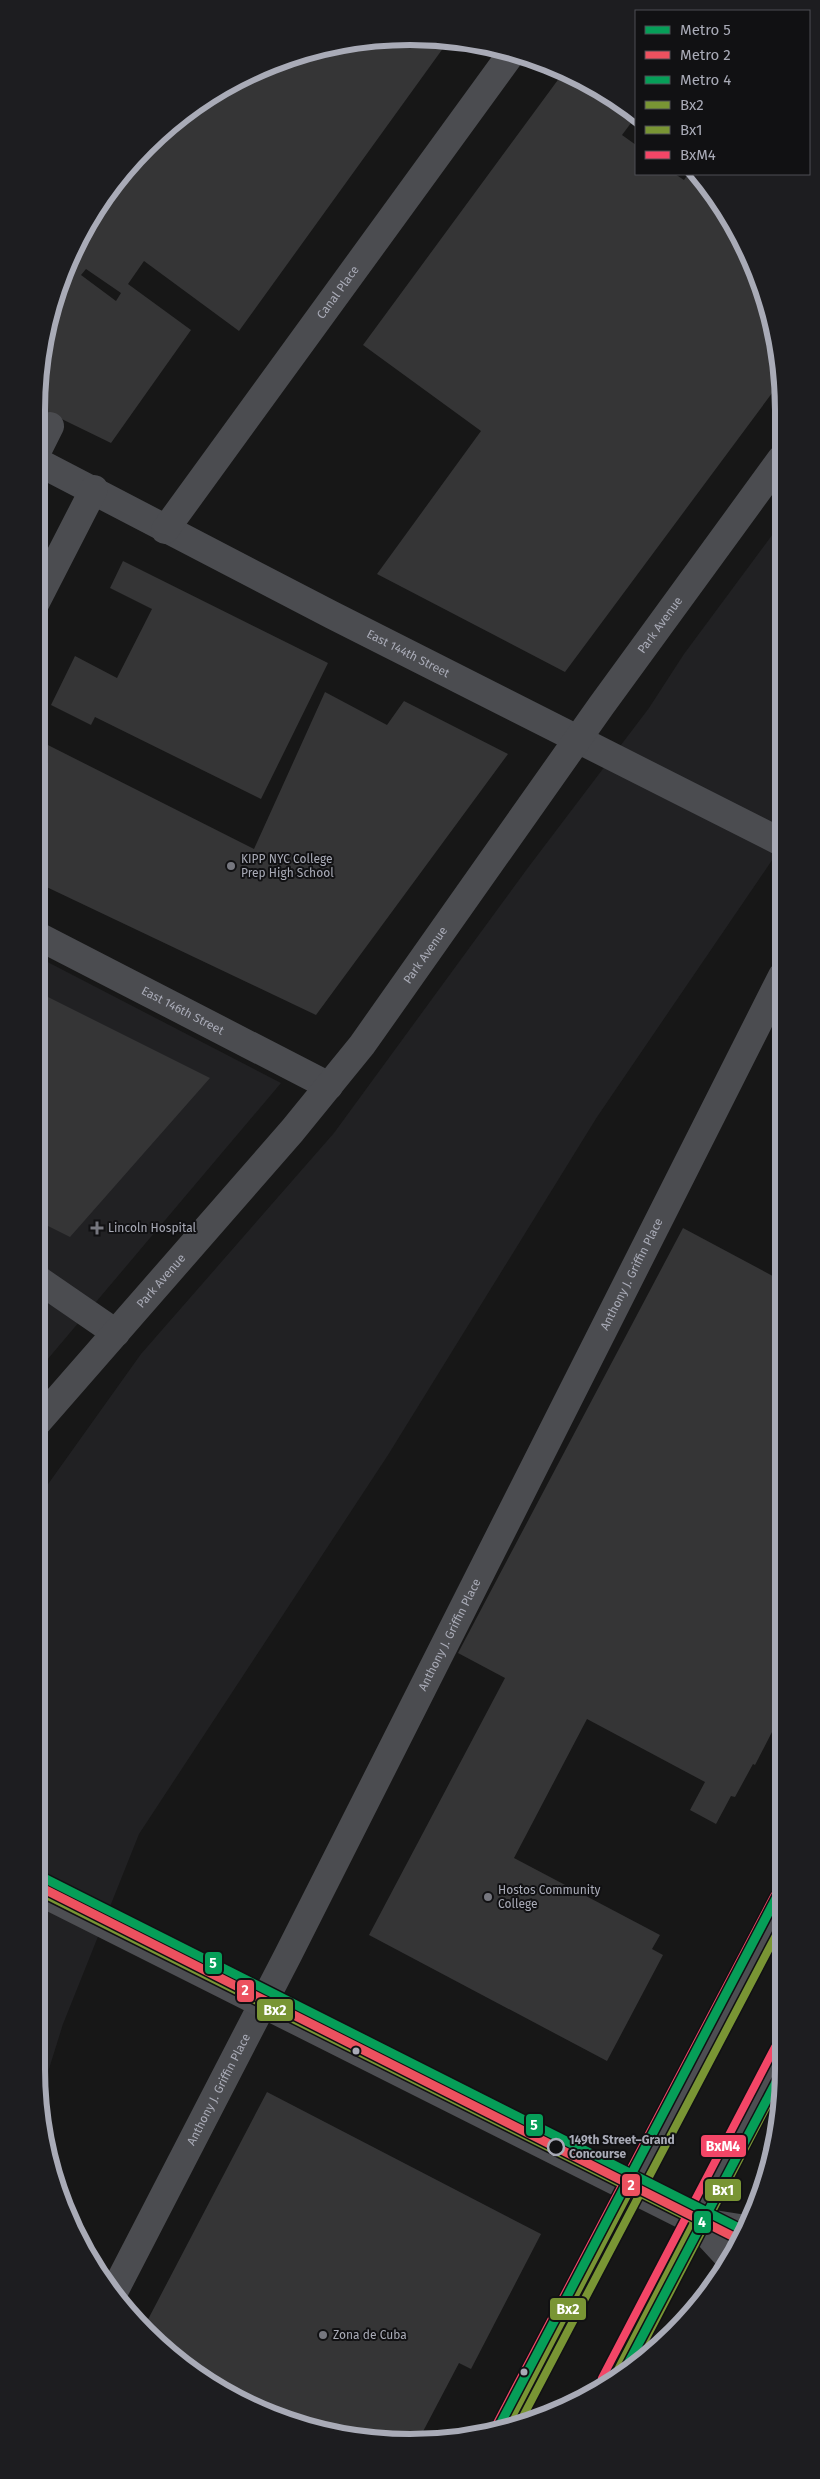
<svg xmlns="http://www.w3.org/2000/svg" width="820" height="2479" font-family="'Fira Sans',sans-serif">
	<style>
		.built { fill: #212123 }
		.building { fill: #353536; fill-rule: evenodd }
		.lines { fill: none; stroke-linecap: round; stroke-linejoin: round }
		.minor { stroke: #4b4c50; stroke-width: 28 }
		.major { stroke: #4d4e52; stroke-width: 28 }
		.bus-1-casing { stroke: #111113; stroke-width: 11 }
		.bus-2-casing { stroke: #111113; stroke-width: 11 }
		.bus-3-casing { stroke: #111113; stroke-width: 11 }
		.bus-1 { stroke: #799534; stroke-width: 8 }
		.bus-2 { stroke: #799534; stroke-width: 8 }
		.bus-3 { stroke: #f34667; stroke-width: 8 }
		.metro-1-casing { stroke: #111113; stroke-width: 12 }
		.metro-2-casing { stroke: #111113; stroke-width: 12 }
		.metro-3-casing { stroke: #111113; stroke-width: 12 }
		.metro-1 { stroke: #069e58; stroke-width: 9 }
		.metro-2 { stroke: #ec515f; stroke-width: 9 }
		.metro-3 { stroke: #069e58; stroke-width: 9 }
		.poi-dot { fill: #76777f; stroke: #111113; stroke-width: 2 }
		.bus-dot { fill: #a9abb7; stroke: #111113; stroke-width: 2 }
		.stop-dot { fill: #111113; stroke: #a9abb7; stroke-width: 2.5 }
		.labels { text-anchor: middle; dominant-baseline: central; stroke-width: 4; stroke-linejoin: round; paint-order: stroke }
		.street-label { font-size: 12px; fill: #a9abb7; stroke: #111113 }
		.poi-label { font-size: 12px; fill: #a9abb7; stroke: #111113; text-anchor: start }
		.stop-label { font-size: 12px; font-weight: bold; fill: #a9abb7; stroke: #111113; text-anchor: start }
		.rim { fill: none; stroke: #a9abb7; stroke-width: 6 }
		.line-badge { stroke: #111113; stroke-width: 2 }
		.badge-label { font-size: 14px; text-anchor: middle; font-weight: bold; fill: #fff }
	</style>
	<rect width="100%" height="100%" fill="#171717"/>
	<!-- built -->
	<path class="built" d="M781,523V847L597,1117L388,1455L139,1834L63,2024L39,2101L36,2069V1501L141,1354L334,1133L527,869L649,708L684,654Z
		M36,956L281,1083L36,1373Z"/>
	<!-- building -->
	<path class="building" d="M410,36L449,40L239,331L144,261L128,284L191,330L111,443L37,407L43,337L65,267L99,202L146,146L203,99L267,65L337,43ZM86,269L121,293L116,301L81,275Z
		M563,73L597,86L636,117V121L634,119L622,135L636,145V174H675L684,180L688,174H694L745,244L781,361V381L565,672L377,574L481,431L363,345Z
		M123,561L328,663L261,799L95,717L91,725L51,705L75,656L117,678L152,609L110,588Z
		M325,692L387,725L404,701L508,754L316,1015L36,882V739L254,849Z
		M36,991L210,1078L70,1237L36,1220Z
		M683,1228L782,1281L783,1718L775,1734L772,1732L755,1765L753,1764L735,1797L731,1796L716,1824L690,1810L705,1782L587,1719L514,1858L660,1935L652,1949L663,1955L607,2061L369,1935L505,1678L458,1653Z
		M267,2092L541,2234L471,2369L459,2363L418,2441L362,2440L244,2404L183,2366L143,2329Z"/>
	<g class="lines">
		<!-- minor -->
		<g class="minor">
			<path d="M36,454L50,426"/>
			<path id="s1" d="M36,461L332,615L781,842"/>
			<path id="s2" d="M165,530L511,54"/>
			<path d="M36,602L94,489"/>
			<path id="s3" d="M36,935L329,1086"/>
			<path d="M36,1278L116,1333"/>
			<path id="s4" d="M36,1424L292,1131L362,1045L601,706L781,459"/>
			<path id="s5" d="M114,2292L288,1955L782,976"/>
		</g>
		<!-- major -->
		<path class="major" d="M36,1890L695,2221L730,2259
			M695,2221L746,2229
			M611,2383L784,2052
			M505,2430L783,1901"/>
		<defs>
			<path id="bus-1" d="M36,1890L695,2221L611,2383
				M505,2430L631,2188"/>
			<path id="bus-2" d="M629,2371L783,2075
				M519,2424L783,1922"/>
			<path id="bus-3" d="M602,2378L775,2047
				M496,2425L774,1896"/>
		</defs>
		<!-- bus-1 casing -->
		<use href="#bus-1" class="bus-1-casing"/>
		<!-- bus-2 casing -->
		<use href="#bus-2" class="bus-2-casing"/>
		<!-- bus-3 casing -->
		<use href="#bus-3" class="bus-3-casing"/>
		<!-- bus-1 -->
		<use href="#bus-1" class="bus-1"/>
		<!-- bus-2 -->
		<use href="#bus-2" class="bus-2"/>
		<!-- bus-3 -->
		<use href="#bus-3" class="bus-3"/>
		<defs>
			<path id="metro-1" d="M36,1874L745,2231"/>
			<path id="metro-2" d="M36,1885L740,2240"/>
			<path id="metro-3" d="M621,2377L784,2067
				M496,2432L783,1885"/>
		</defs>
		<!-- metro-1 casing -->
		<use href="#metro-1" class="metro-1-casing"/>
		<!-- metro-2 casing -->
		<use href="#metro-2" class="metro-2-casing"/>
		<!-- metro-3 casing -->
		<use href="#metro-3" class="metro-3-casing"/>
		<!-- metro-1 -->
		<use href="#metro-1" class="metro-1"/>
		<!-- metro-2 -->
		<use href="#metro-2" class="metro-2"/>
		<!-- metro-3 -->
		<use href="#metro-3" class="metro-3"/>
	</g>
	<!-- markers -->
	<g class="poi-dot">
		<circle cx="231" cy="866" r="5"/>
		<path d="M94.5 1220.5h5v5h5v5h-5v5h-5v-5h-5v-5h5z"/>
		<circle cx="488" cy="1897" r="5"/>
		<circle cx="323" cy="2335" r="5"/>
	</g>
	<g class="bus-dot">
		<circle cx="356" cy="2051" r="4.5"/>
		<circle cx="524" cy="2372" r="4.5"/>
	</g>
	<circle class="stop-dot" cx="556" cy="2147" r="8"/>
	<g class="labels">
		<!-- street labels -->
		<g class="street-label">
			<text stroke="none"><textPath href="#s2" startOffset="294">Canal Place</textPath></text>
			<text stroke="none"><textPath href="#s4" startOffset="1015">Park Avenue</textPath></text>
			<text stroke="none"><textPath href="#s1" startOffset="419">East 144th Street</textPath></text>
			<text stroke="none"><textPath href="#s4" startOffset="610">Park Avenue</textPath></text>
			<text stroke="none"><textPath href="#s3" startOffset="165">East 146th Street</textPath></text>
			<text stroke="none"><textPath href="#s5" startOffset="1142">Anthony J. Griffin Place</textPath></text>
			<text stroke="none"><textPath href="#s4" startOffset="190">Park Avenue</textPath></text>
			<text stroke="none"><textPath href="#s5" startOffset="738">Anthony J. Griffin Place</textPath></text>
			<text stroke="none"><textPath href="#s5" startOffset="228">Anthony J. Griffin Place</textPath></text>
		</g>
		<!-- poi labels -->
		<g class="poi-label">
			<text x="241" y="859">KIPP NYC College<tspan x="241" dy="14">Prep High School</tspan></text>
			<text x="108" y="1228">Lincoln Hospital</text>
			<text x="498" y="1890">Hostos Community<tspan x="498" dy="14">College</tspan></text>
			<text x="333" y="2335">Zona de Cuba</text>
		</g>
		<!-- stop labels -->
		<g class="stop-label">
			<text x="569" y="2140">149th Street–Grand<tspan x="569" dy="14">Concourse</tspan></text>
		</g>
	</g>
	<!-- crop -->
	<path d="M0 0H820V2479H0ZM410 45H410A365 365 0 0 1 775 410V2069A365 365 0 0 1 410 2434H410A365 365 0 0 1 45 2069V410A365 365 0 0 1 410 45Z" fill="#1d1d20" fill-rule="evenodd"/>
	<path class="rim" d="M410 45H410A365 365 0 0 1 775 410V2069A365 365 0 0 1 410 2434H410A365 365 0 0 1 45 2069V410A365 365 0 0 1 410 45Z"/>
	<g class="line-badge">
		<rect x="204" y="1951" width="19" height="24" rx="5" fill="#069e58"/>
		<rect x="236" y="1979" width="19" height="24" rx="5" fill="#ec515f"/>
		<rect x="256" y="1998" width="38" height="24" rx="5" fill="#799534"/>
		<rect x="525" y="2113" width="19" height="24" rx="5" fill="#069e58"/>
		<rect x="700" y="2134" width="47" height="24" rx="5" fill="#f34667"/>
		<rect x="621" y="2173" width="20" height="24" rx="5" fill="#ec515f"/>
		<rect x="704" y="2178" width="38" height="24" rx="5" fill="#799534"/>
		<rect x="693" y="2210" width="19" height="24" rx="5" fill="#069e58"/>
		<rect x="549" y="2297" width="38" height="24" rx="5" fill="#799534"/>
	</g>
	<g class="badge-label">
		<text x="213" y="1968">5</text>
		<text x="245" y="1995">2</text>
		<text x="275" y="2015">Bx2</text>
		<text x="534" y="2130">5</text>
		<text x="723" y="2151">BxM4</text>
		<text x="631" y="2190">2</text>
		<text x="723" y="2195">Bx1</text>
		<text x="702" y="2227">4</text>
		<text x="568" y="2314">Bx2</text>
	</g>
	<!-- legend -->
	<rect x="635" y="10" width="175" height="165" fill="#111113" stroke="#4e4f55"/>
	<rect x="645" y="26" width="25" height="8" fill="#069e58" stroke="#4e4f55"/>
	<text x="680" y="35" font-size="15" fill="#a9abb7">Metro 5</text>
	<rect x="645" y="51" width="25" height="8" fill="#ec515f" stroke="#4e4f55"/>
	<text x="680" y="60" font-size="15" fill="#a9abb7">Metro 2</text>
	<rect x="645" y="76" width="25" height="8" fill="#069e58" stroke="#4e4f55"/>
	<text x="680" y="85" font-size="15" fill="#a9abb7">Metro 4</text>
	<rect x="645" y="101" width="25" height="8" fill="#799534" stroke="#4e4f55"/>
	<text x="680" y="110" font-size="15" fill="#a9abb7">Bx2</text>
	<rect x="645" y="126" width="25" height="8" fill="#799534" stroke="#4e4f55"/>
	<text x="680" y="135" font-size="15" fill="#a9abb7">Bx1</text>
	<rect x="645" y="151" width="25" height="8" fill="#f34667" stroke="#4e4f55"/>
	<text x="680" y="160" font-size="15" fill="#a9abb7">BxM4</text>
</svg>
